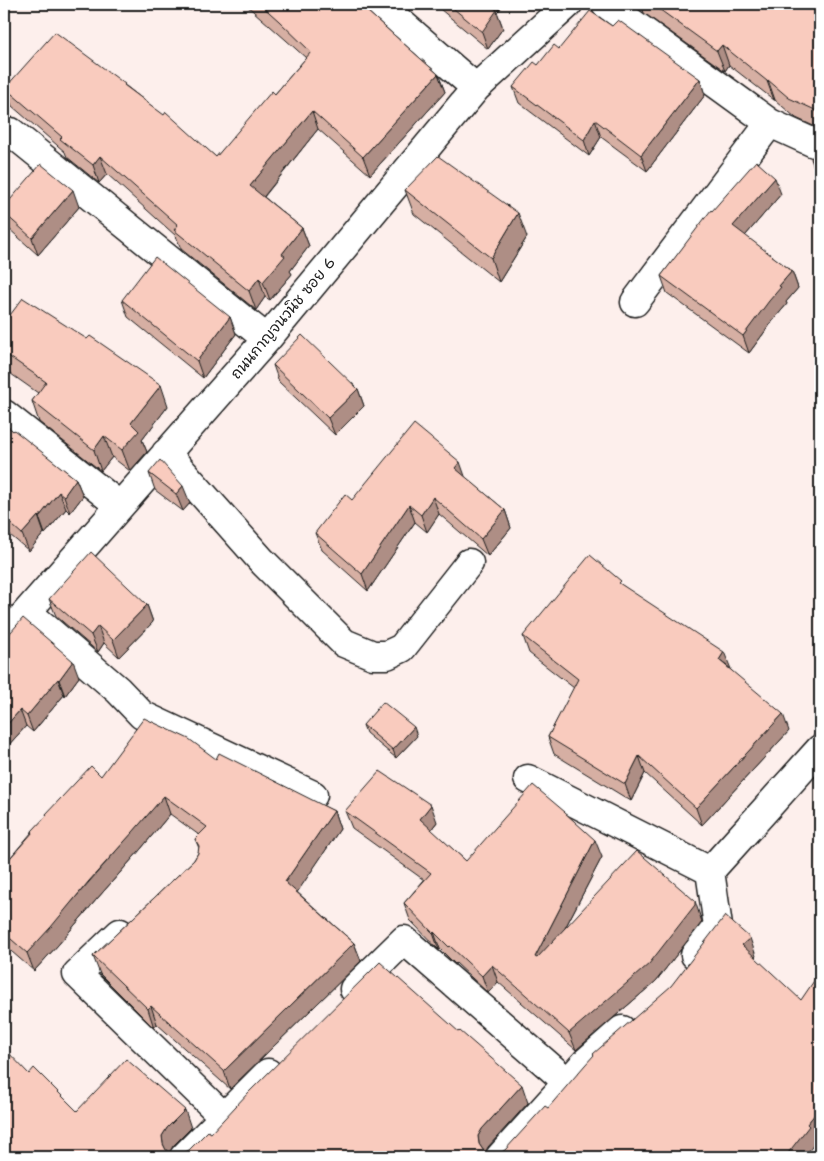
<svg xmlns="http://www.w3.org/2000/svg" width="824" height="1161" font-family="'Shantell Sans','Playpen Sans Thai',sans-serif">
	<style>
		.lines { fill: none; stroke-linecap: round; stroke-linejoin: round }
		.minor-casing { stroke: #1c1c1c; stroke-width: 31 }
		.minor { stroke: #fff; stroke-width: 28 }
		.wall { fill: #d6afa3; stroke: #1c1c1c }
		.shaded-wall { fill: #ae8e85; stroke: #1c1c1c }
		.building { fill: #f9cbbe; stroke: #1c1c1c }
		.labels { text-anchor: middle; dominant-baseline: central; stroke-width: 4.5; stroke-linejoin: round; paint-order: stroke }
		.street-label { font-size: 15px; fill: #1c1c1c; stroke: #fff }
	</style>
	<rect width="100%" height="100%" fill="#fdefec"/>
	<filter id="ink" filterUnits="userSpaceOnUse"><feTurbulence type="fractalNoise" baseFrequency=".02" numOctaves="2"/><feDisplacementMap in="SourceGraphic" scale="10" xChannelSelector="R" yChannelSelector="G"/><feConvolveMatrix kernelMatrix="1 2 1 2 8 2 1 2 1" color-interpolation-filters="sRGB"/></filter>
	<g filter="url(#ink)">
		<g class="lines">
			<defs>
				<path id="minor" d="M379,4L476,88
					M606,4L770,123L814,143
					M11,132L267,339
					M635,302L770,123
					M4,414L120,506
					M166,453L262,561L344,643L373,655H387L402,648L469,563
					M27,612L118,690L142,715L313,795
					M4,638L267,339L476,88L568,4
					M528,779L710,871L718,926L695,955
					M710,871L820,749
					M120,933L77,974L224,1117
					M354,989L404,940L557,1073L567,1084
					M184,1157L268,1073
					M500,1157L587,1061L622,1030"/>
			</defs>
			<!-- minor casing -->
			<use href="#minor" class="minor-casing"/>
			<!-- minor -->
			<use href="#minor" class="minor"/>
		</g>
		<!-- wall -->
		<path class="wall" d="M245,4H359L438,74L445,92L370,175L318,129L264,197L302,228L309,246L290,271L292,274L270,300L265,297L256,310L181,249L176,236L107,174L99,183L67,157L65,152L12,106L5,88L126,86L216,157L275,94L306,58L286,40Z
			M434,4H504L497,12L503,28L488,49Z
			M641,4H820V129L796,118L775,100H774L729,65L725,71L644,13Z
			M612,26L700,79L705,95L647,171L601,137L589,156L519,103L513,87L538,65L559,49Z
			M820,146V180L818,178L811,159Z
			M405,190L527,237L499,282L414,214Z
			M781,194L745,236L792,271L798,288L786,302L787,304L775,318L749,353L667,293L661,276L712,211Z
			M4,207H79L38,255L7,227L4,218Z
			M122,300L230,317L236,334L203,378L128,317Z
			M4,323L168,406L142,440L147,452L130,471L112,457L101,471L39,422L32,401L38,393L4,369Z
			M273,365L358,389L364,406L335,435L279,382Z
			M4,424L76,479L83,496L70,513L66,509L45,534L44,533L29,551L4,530Z
			M149,473L190,503L183,511L155,490Z
			M465,477L505,510L511,528L488,556L439,514L427,532L415,522L368,591L322,550L315,533L352,500Z
			M623,586L730,669L789,731L702,825L645,773L631,801L554,754L548,737L574,688L529,653L523,636Z
			M49,599L147,605L153,622L119,657L104,643L98,652L56,616Z
			M4,640L79,677L65,696L64,695L33,732L26,726L4,750Z
			M363,725L417,736L396,758L366,733Z
			M216,759L334,811L340,829L297,892L354,943L361,961L230,1089L157,1024L154,1028L100,974L93,956L194,860L198,853L199,848L195,839L199,835L170,814L140,850L96,900L58,945L34,971L4,945V865L32,832V831L47,816L46,814L101,776Z
			M345,811L437,822L431,830L466,861L565,813L602,857L564,930L701,919L702,922L656,981L576,1050L498,982L488,993L456,963L455,964L440,949L439,950L410,920L404,903L424,880L352,828Z"/>
		<!-- shaded-wall -->
		<path class="shaded-wall" d="M486,4H504L497,12L503,28L488,49L482,32Z
			M722,45L729,65L725,71L717,51Z
			M438,74L445,92L370,175L363,157Z
			M700,79L705,95L647,171L641,155Z
			M768,80L775,100H774L767,81Z
			M312,111L318,129L257,205L250,186Z
			M595,120L601,137L589,156L584,140Z
			M100,156L107,174L99,183L93,165Z
			M775,178L781,194L739,243L733,226Z
			M73,190L79,207L38,255L32,238Z
			M518,213L527,237L499,282L491,258Z
			M302,228L309,246L290,271L292,274L270,300L263,282L282,254Z
			M792,271L798,288L786,302L787,304L775,318L749,353L743,336L779,286Z
			M259,278L265,297L256,310L249,291Z
			M230,317L236,334L203,378L197,361Z
			M161,385L168,406L142,440L147,452L130,471L122,450L131,423Z
			M358,389L364,406L335,435L328,418Z
			M104,436L112,457L101,471L94,450Z
			M460,462L466,479L455,468Z
			M76,479L83,496L70,513L64,496Z
			M183,486L190,503L183,511L176,494Z
			M59,492L66,509L45,534L39,517Z
			M433,497L439,514L427,532L421,515Z
			M409,505L415,522L368,591L362,574Z
			M505,510L511,528L488,556L481,539Z
			M38,516L44,533L29,551L22,534Z
			M147,605L153,622L119,657L113,640Z
			M98,626L104,643L98,652L91,635Z
			M724,652L731,669L719,660Z
			M73,661L79,677L65,696L59,680Z
			M58,679L64,695L33,732L27,716Z
			M20,710L26,726L4,750V728Z
			M783,714L789,731L702,825L696,808Z
			M414,727L417,736L396,758L393,750Z
			M639,756L645,773L631,801L625,784Z
			M164,796L170,814L140,850L96,900L58,945L34,971L27,953Z
			M431,805L437,822L426,836L420,819Z
			M334,811L340,829L292,900L285,882Z
			M595,840L602,857L541,974L535,957Z
			M695,901L702,922L656,981L576,1050L569,1033Z
			M434,932L440,949L439,950L433,933Z
			M750,938L756,956L749,963L742,945Z
			M354,943L361,961L230,1089L224,1071Z
			M492,965L498,982L488,993L482,976Z
			M151,1006L157,1024L154,1028L148,1009Z
			M522,1085L528,1103L488,1147L485,1153L479,1144L478,1136L482,1129Z
			M820,1108V1133L814,1141L815,1143L804,1157H785L807,1124Z
			M185,1110L191,1128L173,1146L169,1153V1157L163,1144L162,1136L167,1128Z"/>
		<!-- building -->
		<path class="building" d="M260,4H359L438,74L363,157L312,111L250,186L302,228L282,254L285,256L263,282L259,278L249,291L174,230L178,225L100,156L93,165L60,139L62,137L5,88L55,32L125,84L124,85L164,115L166,112L216,157L272,91L275,94L311,52L279,21Z
			M448,4H488L497,10L482,32Z
			M652,4H820V116L819,114L813,109L789,98L768,80L767,81L722,45L717,51Z
			M590,11L612,26L618,20L700,79L641,155L595,120L584,140L513,87L534,62L538,65L554,45L559,49Z
			M820,146V165L811,159Z
			M438,156L518,213L491,258L405,190Z
			M756,161L775,178L733,226L792,271L779,286L781,287L769,301L743,336L661,276L711,210L712,211Z
			M41,164L73,190L32,238L4,213V207Z
			M155,257L230,317L197,361L122,300Z
			M23,298L87,339L90,336L161,385L131,423L139,431L122,450L104,436L94,450L32,401L46,382L4,353V323Z
			M302,335L358,389L328,418L273,365Z
			M4,424L13,431L14,430L76,479L64,496L59,492L39,517L38,516L22,534L4,518Z
			M414,424L460,462L455,468L505,510L481,539L433,497L421,515L409,505L362,574L315,533L345,494L352,500Z
			M160,460L183,486L176,494L149,473Z
			M91,552L147,605L113,640L98,626L91,635L49,599Z
			M590,555L621,581L619,583L724,652L719,660L783,714L696,808L639,756L625,784L548,737L578,679L523,636Z
			M23,618L73,661L59,680L58,679L27,716L20,710L4,728V640Z
			M383,702L414,727L393,750L363,725Z
			M144,718L189,739L216,759L219,753L334,811L285,882L354,943L224,1071L151,1006L148,1009L93,956L194,860L198,853L199,846L195,839L207,827L164,796L133,832L89,881L51,927L27,953L4,933V865L33,832L32,831L47,815L46,814L91,766L101,776Z
			M380,771L431,805L420,819L466,861L533,785L565,812H564L595,840L535,957L537,958L637,851L695,901V905L649,964L569,1033L492,965L482,976L450,946L449,947L434,932L433,933L404,903L431,873L345,811Z
			M725,916L750,938L742,945L801,1000L820,972V1108L807,1124L809,1126L785,1157H4V1048L29,1074L34,1068L77,1111L126,1059L185,1110L167,1128L162,1136L163,1144L166,1150L173,1154H182L189,1150L208,1131L211,1133L248,1093L380,962L459,1032L460,1031L522,1085L482,1129L478,1136L479,1144L483,1150L491,1155L499,1154L505,1150L545,1106L548,1108L585,1065L594,1055L593,1054L671,986Z"/>
	</g>
	<g class="labels">
		<!-- street labels -->
		<g class="street-label">
			<text transform="translate(283 318) rotate(-50)">ถนนกาญจนวนิช ซอย 6</text>
		</g>
	</g>
	<!-- margin -->
	<rect width="824" height="1161" fill="none" stroke="#fff" stroke-width="20"/>
	<rect x="10" y="10" width="804" height="1141" fill="none" stroke="#1c1c1c" stroke-width="2" filter="url(#ink)"/>
</svg>
